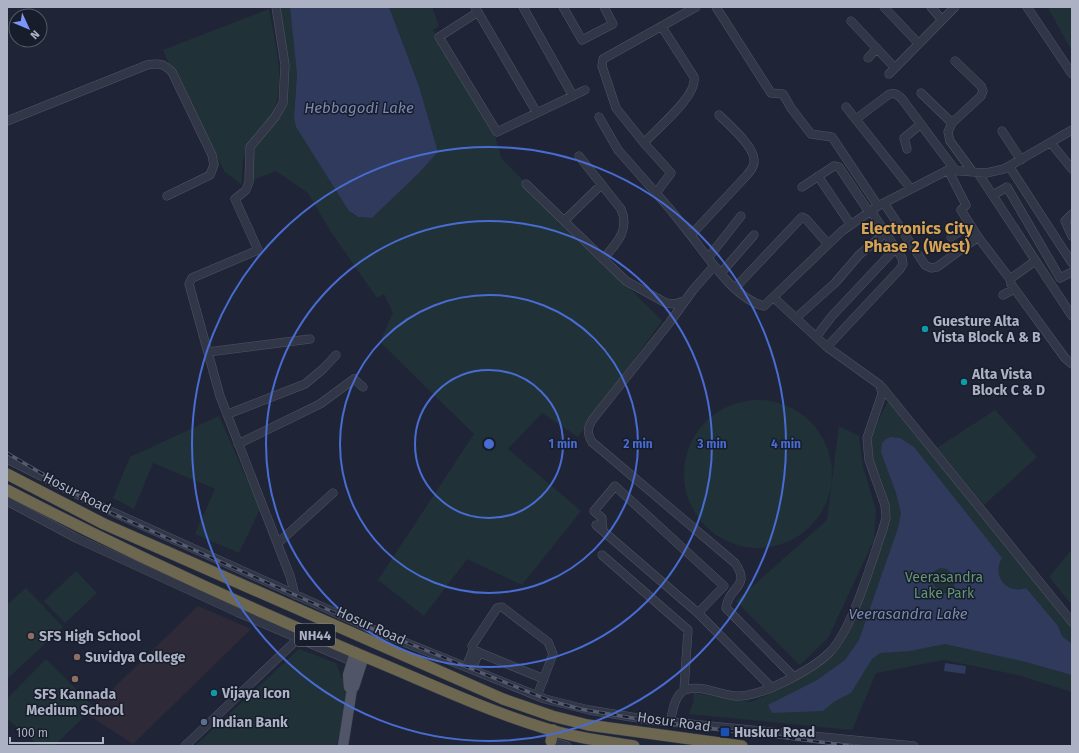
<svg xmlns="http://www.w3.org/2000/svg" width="1079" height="753" font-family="'Fira Sans',sans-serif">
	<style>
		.medical { fill: #2e2a38 }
		.green { fill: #213138 }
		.water { fill: #2f3a5d; fill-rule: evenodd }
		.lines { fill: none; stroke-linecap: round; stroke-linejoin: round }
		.minor-casing { stroke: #505465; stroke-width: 9 }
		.major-casing { stroke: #3c4051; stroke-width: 11 }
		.highway-casing { stroke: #3a3f4e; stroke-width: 12 }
		.minor { stroke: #323747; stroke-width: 8 }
		.major { stroke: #505668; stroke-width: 10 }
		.highway { stroke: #6e674f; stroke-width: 11 }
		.rail-casing { stroke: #545a6f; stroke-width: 3.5 }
		.rail { stroke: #181d2b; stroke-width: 2; stroke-dasharray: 6; stroke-linecap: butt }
		.ring { fill: none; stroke: #486cd2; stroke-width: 2 }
		.culture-dot { fill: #0f9aa8; stroke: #181d2b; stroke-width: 1.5 }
		.education-dot { fill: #8d6e63; stroke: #181d2b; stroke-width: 1.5 }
		.service-dot { fill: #5c6f8a; stroke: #181d2b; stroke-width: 1.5 }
		.transit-dot { fill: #1a4fb4; stroke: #181d2b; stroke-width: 1.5 }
		.labels { text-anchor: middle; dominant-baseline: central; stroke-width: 3; stroke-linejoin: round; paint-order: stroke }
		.shield { fill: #181d2b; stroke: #808596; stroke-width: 1 }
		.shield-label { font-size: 13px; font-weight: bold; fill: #acb1c4 }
		.poi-label { font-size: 14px; font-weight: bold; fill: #acb1c4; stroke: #181d2b; text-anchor: start }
		.street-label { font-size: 14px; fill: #acb1c4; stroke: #181d2b }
		.park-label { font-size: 14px; fill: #639577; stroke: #181d2b }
		.water-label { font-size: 15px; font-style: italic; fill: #7a89b2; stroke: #181d2b }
		.quarter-label { font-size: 16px; font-weight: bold; fill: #d6a355; stroke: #181d2b }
		.centre { fill: #486cd2; stroke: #181d2b; stroke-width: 2 }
		.ring-label { font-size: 12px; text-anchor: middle; font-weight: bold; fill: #486cd2; stroke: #181d2b; stroke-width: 3; stroke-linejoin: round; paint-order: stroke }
	</style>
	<rect width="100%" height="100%" fill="#1f2537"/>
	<!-- medical -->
	<path class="medical" d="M198,606L251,629L133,744L87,714Z"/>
	<!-- green -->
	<path class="green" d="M279,7H290C293,29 297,52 297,74C297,91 292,110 296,127L352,214L362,218H372L419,173L438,152L419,86L389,7H432L439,26L433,30L494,132L501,158L662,321L578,437L542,413L508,449L581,511L522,585L467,559L424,616L378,580L474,434L380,342L393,313L384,294L377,298L331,232L308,193L276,171L251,181L252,152L283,109Z
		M1072,7V51L1048,8Z
		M269,9C275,44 287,81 272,115C270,121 263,127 259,131C242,150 242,161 242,185L225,172L179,87L163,50Z
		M684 474a74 74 0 1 1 148 0a74 74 0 1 1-148 0Z
		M889,400L1072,626V692L1018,675L944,660L876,673L852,730L689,714L694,700L693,693L751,702L785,687L834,655L845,640L886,532C892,507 886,493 877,470C874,462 871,454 871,446C871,430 882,414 889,400Z
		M995,410L1037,457L984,505L937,448Z
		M219,416L260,509L239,553L195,534L215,489L153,463L134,509L113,498L130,457Z
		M839,426L859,436L863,467L876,510L874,540L828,638L800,665L736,601L827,520Z
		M1072,549V605L1049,577Z
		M76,571L97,593L65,623L44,601Z
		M26,588L63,627L7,679V605Z
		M299,649L336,663L347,691L337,746H195Z
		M46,659L94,707L54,746H40L7,719V699Z"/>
	<!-- water -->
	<path class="water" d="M290,7H389L419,86L438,152L419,173L372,218L358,217L349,211L296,127L294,118L297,74Z
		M891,437L900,438L914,447L1002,558C991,576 1007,595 1026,588L1058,626L1062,636L1072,644V675L1026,662L945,644L910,651L880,653L872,659L851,693L835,701L823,711L772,713L768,705L817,680L845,660L859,640L898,528L901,513L896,493L881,452L882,443L886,439ZM940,568L947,569L950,573L955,587L950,595L939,591L930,581V574Z
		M945,663L966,666L965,674L944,671Z"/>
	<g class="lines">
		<defs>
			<path id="minor" d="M276,7L285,65L283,103L275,117L250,147L249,182L246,190L235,199L258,250L192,278L189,284L220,396L290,576L295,595
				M475,7L537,113
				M523,7L573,96
				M563,7L582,40L613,24L604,7
				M716,7L771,93L783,94L791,108L811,134L832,137L878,206
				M884,7L919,44
				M931,7L942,20
				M1027,7L1072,74
				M478,12L439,37L497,132L585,90
				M851,21L895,68
				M662,27L694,77C698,96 656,129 644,143L671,173L656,193C666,204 676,216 685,228C705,252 733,299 764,306L842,231L878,206L948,170L986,173L1004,169L1072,130
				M868,58L877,48
				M955,61L981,86L983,91L981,96L952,123L948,132L950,141L972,171
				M889,74L955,7
				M921,93L952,123
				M846,107L911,189
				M599,117L618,150L656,193
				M856,119L888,95C894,92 897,94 902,99L955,170
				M7,121L147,65C159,63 163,63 172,72L212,155L214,165L210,175L167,196
				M1002,131L1021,160
				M644,143L616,108L602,66L603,59L696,7
				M1051,143L1072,169
				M907,149L904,138L921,124
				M579,156L621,209C630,230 617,243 603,259
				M1009,166L1072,263
				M948,170L966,205L961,210L978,237L1010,279
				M978,173L1072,316
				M818,176L851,225
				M526,184L626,281L666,303L675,304L686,300
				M802,187L834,166L839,167L869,212
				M993,195L1007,187L1060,278L1072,272
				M884,203L925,265L931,268L937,267L978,237
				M1072,214L1065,221L1072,236
				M564,221L601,185
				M691,235L747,175C750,171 755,166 754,160C754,146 729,125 719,115
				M951,237L970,225
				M708,258L741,216
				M1035,261L1010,279L1011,284L1065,358L1072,364
				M714,266L693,290L670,322L593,419C587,428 587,433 592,442L735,563C752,587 728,587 726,608L793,676
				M721,273L754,235
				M735,288L802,217L806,219L828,244
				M1003,295L1014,289
				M796,318L835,283L859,255L885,233
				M816,337L832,316L895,249
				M827,347L900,269L903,264L902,258L871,211
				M208,352L310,339
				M882,387L1072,622
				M228,414L305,384L323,369L336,355
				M238,444L320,404L354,379L363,387
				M7,459L106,509L367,627L545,699L589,710L650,720L914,746
				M7,501L76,538L237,612L356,663
				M596,525L698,613L772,688
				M603,531L602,518L594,511L615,486L724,586L698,613
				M278,543L333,493
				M602,555L688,630L684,690
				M473,650L544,679
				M466,667L473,650L472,646L497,608L502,607L548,642L553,654L537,696
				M472,669L479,652
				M670,722C673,712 674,695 685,690C700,684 720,695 736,696C760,698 813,669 830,652C852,630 871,563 882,532L886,518L885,505L869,460L867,438L882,394L880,385L827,347L774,298
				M551,741L567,746
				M185,746L301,636"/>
			<path id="major" d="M352,689L349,687L348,675L355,652
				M343,746L352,689L354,687L364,656"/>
			<path id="highway" d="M7,474L104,524L503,699L552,716L588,725L742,746
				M7,490C123,550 242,605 363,656C422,680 480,708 541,727C571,737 603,741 634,746
				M551,741L553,730"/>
		</defs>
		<!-- minor casing -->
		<use href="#minor" class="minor-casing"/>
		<!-- major casing -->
		<use href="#major" class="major-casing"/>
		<!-- highway casing -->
		<use href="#highway" class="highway-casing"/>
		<!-- minor -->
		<use href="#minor" class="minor"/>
		<!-- major -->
		<use href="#major" class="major"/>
		<!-- highway -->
		<use href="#highway" class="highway"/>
		<defs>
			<path id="rail" d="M7,453L98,507L351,620L551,701L580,709L644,720L852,746"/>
		</defs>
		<!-- rail casing -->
		<use href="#rail" class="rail-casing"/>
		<!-- rail -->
		<use href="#rail" class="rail"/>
	</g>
	<!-- distance rings -->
	<g class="ring">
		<circle cx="489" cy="444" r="74"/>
		<circle cx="489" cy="444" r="149"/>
		<circle cx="489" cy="444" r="223"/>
		<circle cx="489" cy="444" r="297"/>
	</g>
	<!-- markers -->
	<g class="culture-dot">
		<circle cx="925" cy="329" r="4"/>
		<circle cx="964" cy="382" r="4"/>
		<circle cx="214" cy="693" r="4"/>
	</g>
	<g class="education-dot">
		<circle cx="31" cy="636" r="4"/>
		<circle cx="77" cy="657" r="4"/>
		<circle cx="75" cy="679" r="4"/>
	</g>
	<circle class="service-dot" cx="204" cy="722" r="4"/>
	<rect class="transit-dot" x="720" y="727" width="10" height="10" rx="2"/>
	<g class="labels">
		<!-- shield labels -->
		<rect class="shield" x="295" y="624" width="40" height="22" rx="3"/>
		<g class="shield-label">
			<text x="315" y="635">NH44</text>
		</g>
		<!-- poi labels -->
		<g class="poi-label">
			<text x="933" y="321">Guesture Alta<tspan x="933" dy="16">Vista Block A &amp; B</tspan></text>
			<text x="972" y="374">Alta Vista<tspan x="972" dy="16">Block C &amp; D</tspan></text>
			<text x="39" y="636">SFS High School</text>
			<text x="85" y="657">Suvidya College</text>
			<text x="222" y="693">Vijaya Icon</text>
			<text x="75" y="694" text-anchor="middle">SFS Kannada<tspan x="75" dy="16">Medium School</tspan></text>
			<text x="212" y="722">Indian Bank</text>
			<text x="734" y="732">Huskur Road</text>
		</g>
		<!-- street labels -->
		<g class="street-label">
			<text transform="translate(77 493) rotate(27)">Hosur Road</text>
			<text transform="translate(371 626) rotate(24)">Hosur Road</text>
			<text transform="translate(674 722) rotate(8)">Hosur Road</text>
		</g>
		<!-- park labels -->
		<g class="park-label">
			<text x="944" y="577">Veerasandra<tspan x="944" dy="16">Lake Park</tspan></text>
		</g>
		<!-- water labels -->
		<g class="water-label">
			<text x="359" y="108">Hebbagodi Lake</text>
			<text x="908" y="614">Veerasandra Lake</text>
		</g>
		<!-- quarter labels -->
		<g class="quarter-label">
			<text x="917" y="228">Electronics City<tspan x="917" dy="18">Phase 2 (West)</tspan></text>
		</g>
	</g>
	<circle cx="489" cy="444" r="6" class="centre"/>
	<g class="ring-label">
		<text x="563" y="448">1 min</text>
		<text x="638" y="448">2 min</text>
		<text x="712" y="448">3 min</text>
		<text x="786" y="448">4 min</text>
	</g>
	<!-- border -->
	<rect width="1079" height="753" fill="none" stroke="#acb1c4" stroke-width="16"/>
	<!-- north arrow -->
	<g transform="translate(28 28) rotate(134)"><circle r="19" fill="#181d2b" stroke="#535868"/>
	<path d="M0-3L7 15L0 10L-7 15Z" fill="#7a96fb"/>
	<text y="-6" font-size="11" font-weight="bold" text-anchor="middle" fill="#acb1c4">N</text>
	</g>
	<!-- scale -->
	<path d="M10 737v6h93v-6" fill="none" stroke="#acb1c4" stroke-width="2"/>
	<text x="16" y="737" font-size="12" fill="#acb1c4" stroke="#181d2b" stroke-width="3" paint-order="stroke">100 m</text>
</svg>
